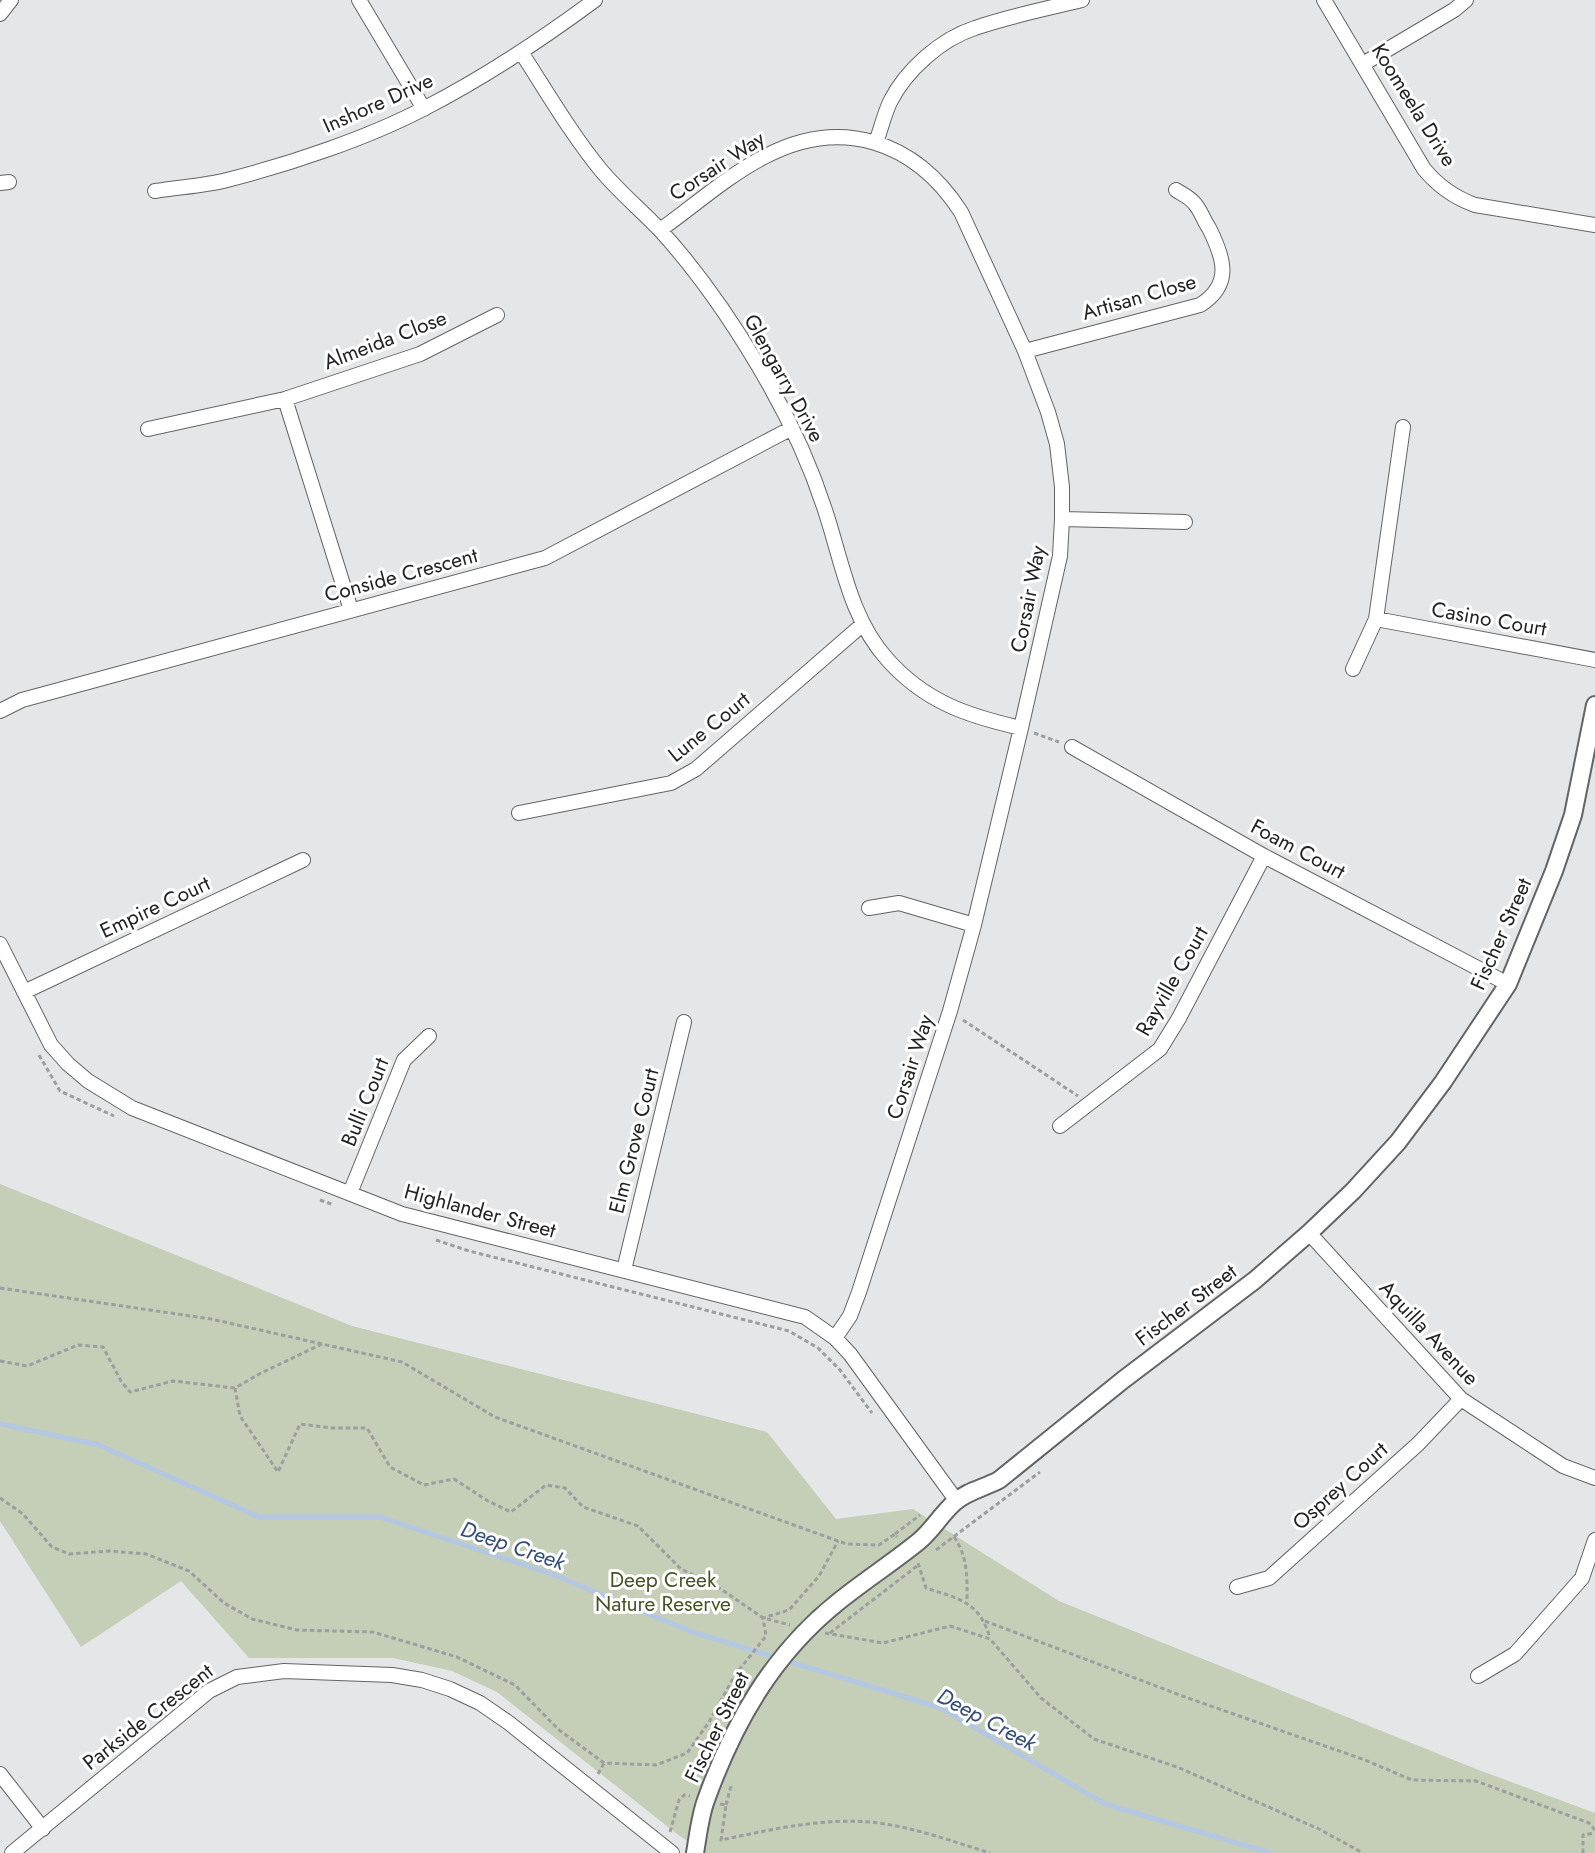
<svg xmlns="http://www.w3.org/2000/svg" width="1595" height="1853" font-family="Jost,sans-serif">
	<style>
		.green { fill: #c5cfb7 }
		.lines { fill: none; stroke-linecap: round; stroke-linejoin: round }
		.stream { stroke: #b4c7e3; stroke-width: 5 }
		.minor-casing { stroke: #636465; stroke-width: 16 }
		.tertiary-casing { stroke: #636465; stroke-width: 20 }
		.path { stroke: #9d9e9f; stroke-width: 3; stroke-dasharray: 4.5 3; stroke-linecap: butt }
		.minor { stroke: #fff; stroke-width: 14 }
		.tertiary { stroke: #fff; stroke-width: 16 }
		.labels { text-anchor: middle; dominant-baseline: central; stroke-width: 6; stroke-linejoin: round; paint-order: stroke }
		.street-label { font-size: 21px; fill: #232324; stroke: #fff }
		.park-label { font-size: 21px; fill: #435524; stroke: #fff }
		.water-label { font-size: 22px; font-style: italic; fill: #344e77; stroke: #fff }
	</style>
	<rect width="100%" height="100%" fill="#e5e6e7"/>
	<!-- green -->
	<path class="green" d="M0,1184L352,1326L767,1432L836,1519L913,1509L1059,1601L1476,1769L1595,1813V1853H705L677,1834L497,1692L452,1671L393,1658H249L181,1581L81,1647L0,1521Z"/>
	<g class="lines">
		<!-- stream -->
		<path class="stream" d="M0,1424L99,1445L259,1517H380L554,1575L692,1632L941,1708L1105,1804L1270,1853"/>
		<defs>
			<path id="minor" d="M359,0L424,109
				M1324,0L1424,169C1438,186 1453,197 1475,205L1595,225
				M0,14L11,0
				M521,52C547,92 570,132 600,169C618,191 640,209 660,230C701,275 740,333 770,386C792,425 811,467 825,510C842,561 850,618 887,659C925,702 968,716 1021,728
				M1363,64L1454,10L1466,0
				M876,142C881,129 884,115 890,102C906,70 941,39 975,28C1009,16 1046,9 1082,0
				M0,183L9,182
				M155,191C179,187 204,186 227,180C290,164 368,138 425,108C485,77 541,40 595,0
				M660,230C694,206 727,176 764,157C841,116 915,141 961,212L1025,351L1048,412L1057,444L1062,487V519L1060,556L1021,728L974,925L950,1011L859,1292L850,1316L835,1338
				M1025,351L1200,305C1233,284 1224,258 1209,228C1204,221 1201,211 1195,204C1191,198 1182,194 1176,190
				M285,399L420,354L497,315
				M148,429L285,399L351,610
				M1062,519L1185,522
				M1376,619L1403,427
				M1353,669L1376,619L1595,660
				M0,711L22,700L545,558L792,428
				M1072,747L1264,856L1508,984
				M519,813L671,783L696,769L862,625
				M869,908L899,903L974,925
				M0,944L51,1045L68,1064L88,1081L132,1108L402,1214L805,1317L835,1338L850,1354L956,1500
				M24,992L303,860
				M1060,1126L1160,1049L1179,1018L1264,856
				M350,1193L404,1060L429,1036
				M1309,1233L1461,1399L1563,1466L1595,1478
				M624,1270L684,1022
				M1237,1587L1269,1578L1418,1444L1461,1399
				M1478,1676L1515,1654L1582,1578L1595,1540
				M0,1774L43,1829
				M12,1853L209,1691L237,1677L284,1671L392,1675L422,1680L450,1689L480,1703L509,1723L672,1853"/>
			<path id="tertiary" d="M695,1853C698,1836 700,1816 706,1800C734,1722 773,1654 838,1602C864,1581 892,1563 918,1542C932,1531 941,1514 955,1502C967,1491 984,1488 999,1480L1123,1380L1255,1280L1309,1233L1353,1191L1398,1142L1443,1082L1508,984L1554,871L1573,815L1595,705"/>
		</defs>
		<!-- minor casing -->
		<use href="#minor" class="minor-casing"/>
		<!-- tertiary casing -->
		<use href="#tertiary" class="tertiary-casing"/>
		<!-- path -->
		<path class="path" d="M1034,733L1059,742
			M963,1020L1078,1096
			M39,1055L60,1091L114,1116
			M320,1200L334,1205
			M436,1240L469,1251L789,1331L818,1348L840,1370L872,1413
			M0,1288L211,1319L402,1362L495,1417L838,1541L847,1544L879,1545L895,1534L897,1537
			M322,1344L261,1373L235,1388L240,1416L278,1472L300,1424L332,1428H367L390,1467L424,1485L454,1479L488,1501L511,1512L546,1485L565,1488L583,1507L638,1526L681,1569L718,1587L763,1618L790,1625
			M0,1361L27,1366L78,1345L103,1347L121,1381L130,1392L173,1381L235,1388
			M0,1498L23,1514L52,1547L69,1554L109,1551L146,1554L189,1571L224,1603L252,1619L297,1630L373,1632L457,1657L515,1685L559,1730L604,1763L656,1765L687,1753L709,1722L735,1675L766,1636L763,1618L789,1610L819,1576L838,1541
			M895,1534L920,1515
			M954,1537C968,1557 967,1577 967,1601
			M936,1550L1040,1472
			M918,1563L926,1588C959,1599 979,1601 990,1638
			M985,1621L1185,1697L1365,1760L1412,1780L1476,1781L1589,1823L1595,1830
			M825,1633L883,1643L950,1626L990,1639L1041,1698L1094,1739L1177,1767L1319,1829L1363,1853
			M830,1633L917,1566
			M598,1774L604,1763
			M720,1804L726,1805L721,1840C769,1830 820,1818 870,1822C911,1826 951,1841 990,1853
			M726,1805L731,1786
			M670,1832L679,1800L684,1795L690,1796
			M1583,1853V1835L1595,1833"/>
		<!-- minor -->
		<use href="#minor" class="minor"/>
		<!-- tertiary -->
		<use href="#tertiary" class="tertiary"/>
	</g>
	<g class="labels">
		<!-- street labels -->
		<g class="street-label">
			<text transform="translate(378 103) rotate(-24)">Inshore Drive</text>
			<text transform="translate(1414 105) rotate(58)">Koomeela Drive</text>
			<text transform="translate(717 166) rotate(-33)">Corsair Way</text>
			<text transform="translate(1139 297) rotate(-16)">Artisan Close</text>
			<text transform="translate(385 340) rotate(-21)">Almeida Close</text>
			<text transform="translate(784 378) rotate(61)">Glengarry Drive</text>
			<text transform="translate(401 575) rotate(-15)">Conside Crescent</text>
			<text transform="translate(1028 599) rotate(-79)">Corsair Way</text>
			<text transform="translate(1489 619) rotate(10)">Casino Court</text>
			<text transform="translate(709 727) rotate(-39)">Lune Court</text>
			<text transform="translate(1298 849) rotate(28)">Foam Court</text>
			<text transform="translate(155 907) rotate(-25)">Empire Court</text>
			<text transform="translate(1501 934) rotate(-66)">Fischer Street</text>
			<text transform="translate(1172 981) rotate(-60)">Rayville Court</text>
			<text transform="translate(910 1067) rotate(-72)">Corsair Way</text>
			<text transform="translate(365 1102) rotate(-68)">Bulli Court</text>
			<text transform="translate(634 1141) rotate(-76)">Elm Grove Court</text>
			<text transform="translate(480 1211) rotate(15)">Highlander Street</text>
			<text transform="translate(1186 1305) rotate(-37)">Fischer Street</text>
			<text transform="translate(1429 1333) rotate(47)">Aquilla Avenue</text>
			<text transform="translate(1340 1486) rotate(-42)">Osprey Court</text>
			<text transform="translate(148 1717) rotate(-38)">Parkside Crescent</text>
			<text transform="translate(717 1727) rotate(-64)">Fischer Street</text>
		</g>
		<!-- park labels -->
		<g class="park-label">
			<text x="663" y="1580">Deep Creek<tspan x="663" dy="24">Nature Reserve</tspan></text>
		</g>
		<!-- water labels -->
		<g class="water-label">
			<text transform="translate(513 1545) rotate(19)">Deep Creek</text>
			<text transform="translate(987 1719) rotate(28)">Deep Creek</text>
		</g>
	</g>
</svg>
